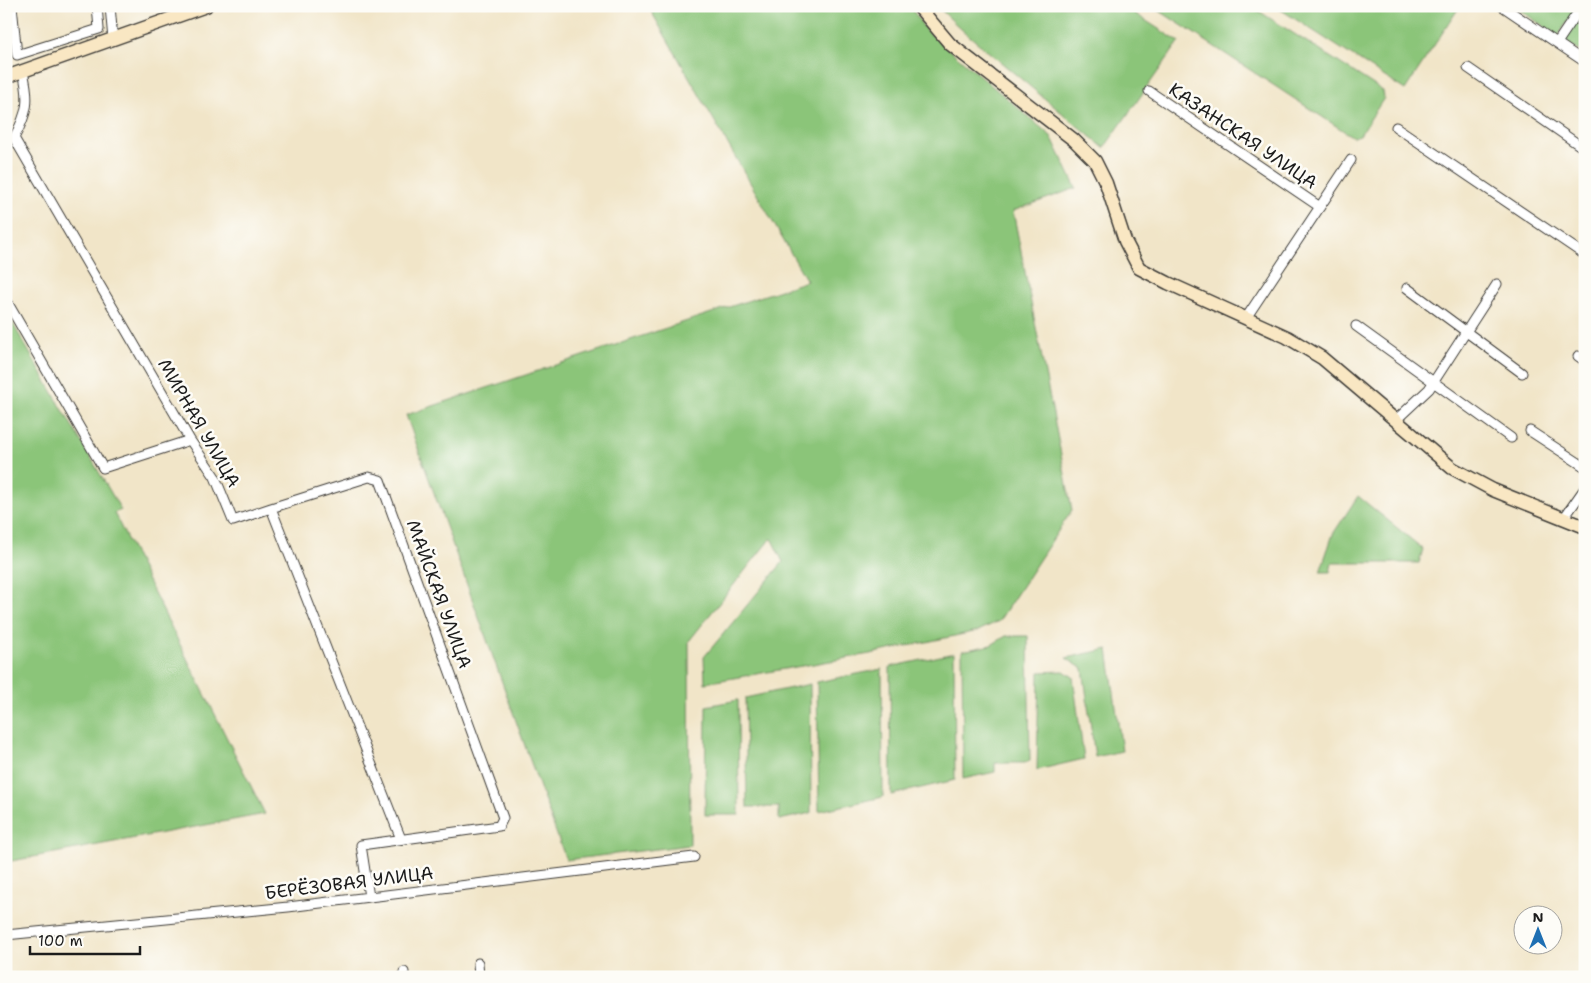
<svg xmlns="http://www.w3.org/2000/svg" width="1591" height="983" font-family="'Shantell Sans',sans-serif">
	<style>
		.green { fill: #8bc579; stroke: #54704a }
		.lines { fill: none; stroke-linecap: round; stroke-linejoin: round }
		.minor-casing { stroke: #3c3a36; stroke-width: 11 }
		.secondary-casing { stroke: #3c3a36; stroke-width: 15 }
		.minor { stroke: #fff; stroke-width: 9 }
		.secondary { stroke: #f9e7c3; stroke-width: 12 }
		.labels { text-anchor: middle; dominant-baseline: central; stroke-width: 5; stroke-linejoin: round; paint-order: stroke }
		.street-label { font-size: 18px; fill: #1c1c1c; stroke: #fdfcf7 }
	</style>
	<rect width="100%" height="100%" fill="#fdfcf7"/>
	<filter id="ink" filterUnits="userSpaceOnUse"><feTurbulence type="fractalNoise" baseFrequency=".02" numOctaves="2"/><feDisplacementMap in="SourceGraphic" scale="10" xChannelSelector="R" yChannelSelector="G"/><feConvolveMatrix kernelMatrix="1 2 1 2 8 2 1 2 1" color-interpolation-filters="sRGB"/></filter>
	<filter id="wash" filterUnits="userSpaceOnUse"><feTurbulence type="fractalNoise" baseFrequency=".0096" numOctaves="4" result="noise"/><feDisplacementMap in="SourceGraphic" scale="20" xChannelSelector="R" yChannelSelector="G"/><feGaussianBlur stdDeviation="1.12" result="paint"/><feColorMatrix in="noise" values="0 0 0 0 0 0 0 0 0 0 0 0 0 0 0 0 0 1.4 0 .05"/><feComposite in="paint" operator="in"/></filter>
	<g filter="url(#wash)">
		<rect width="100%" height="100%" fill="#f1e5c8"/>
		<!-- green -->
		<path class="green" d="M648,6H910L925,29L1051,136L1076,188L1013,211L1072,510L999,621L978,631L870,654L705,683L704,657L783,562L771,538L689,641L690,845L566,860L406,415L807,281Z
			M937,6H1132L1131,11L1179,42L1104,148L961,29Z
			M1152,6H1251L1383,91L1384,98L1360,135L1353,137Z
			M1275,6H1454L1458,9L1405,90Z
			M1514,6H1578L1558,36Z
			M1585,8V55L1563,40Z
			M6,312L121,510L114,513L265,814L6,862Z
			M1358,496L1423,549L1419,563H1332L1330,572H1320L1333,534Z
			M1006,636H1028L1030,760L1025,763H995V772L963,779L962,651L991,645Z
			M1108,649L1122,751L1095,757L1083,669L1066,658Z
			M954,653L955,780L891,795L890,667Z
			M882,669L883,797L819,811L817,682Z
			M1064,671L1073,677L1084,759L1037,770L1039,672Z
			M810,684L811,813L779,820V807H747L745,698Z
			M738,700L739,815H705L706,706Z"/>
	</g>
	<g filter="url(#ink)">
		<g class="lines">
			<defs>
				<path id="minor" d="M12,6L17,55L99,29L97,6
					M110,6L113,40
					M1502,6L1585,62
					M1557,43L1582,6
					M1468,68L1585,149
					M23,72C30,100 28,112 14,138L190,440L215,477L233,521L271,508L401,839
					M1149,91L1320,207
					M1396,127L1585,255
					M1407,288L1522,373
					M6,300L103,468L190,440
					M1246,318L1351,160
					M1356,326L1511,438
					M1578,356L1585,361
					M1396,420L1429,389L1497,284
					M1530,431L1585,467
					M271,508L369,477L380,480L503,818L499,826L361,845L369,897
					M1564,518L1585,488
					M6,935L288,907L694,857
					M478,963L479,977
					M404,972V977"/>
				<path id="secondary" d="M918,6L950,44L1074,140L1095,161L1106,183L1125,241L1139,268L1168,283L1287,337L1322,358L1452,468L1493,490L1585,527
					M6,77L206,6"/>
			</defs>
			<!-- minor casing -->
			<use href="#minor" class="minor-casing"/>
			<!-- secondary casing -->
			<use href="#secondary" class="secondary-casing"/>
			<!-- minor -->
			<use href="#minor" class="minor"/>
			<!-- secondary -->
			<use href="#secondary" class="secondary"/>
		</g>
	</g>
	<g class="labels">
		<!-- street labels -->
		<g class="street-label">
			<text transform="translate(1243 136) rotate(34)">КАЗАНСКАЯ УЛИЦА</text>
			<text transform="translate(199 423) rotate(60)">МИРНАЯ УЛИЦА</text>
			<text transform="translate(439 594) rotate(70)">МАЙСКАЯ УЛИЦА</text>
			<text transform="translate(349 883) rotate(-7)">БЕРЁЗОВАЯ УЛИЦА</text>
		</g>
	</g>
	<!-- margin -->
	<rect width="1591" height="983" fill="none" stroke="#fdfcf7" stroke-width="25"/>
	<!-- north arrow -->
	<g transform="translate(1538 930)"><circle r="24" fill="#fdfcf7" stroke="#a3a29f"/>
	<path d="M0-4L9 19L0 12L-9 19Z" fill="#1f6fb2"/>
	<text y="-8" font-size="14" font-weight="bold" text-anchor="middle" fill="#1c1c1c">N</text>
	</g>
	<!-- scale -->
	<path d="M30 946v8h110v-8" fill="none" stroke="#1c1c1c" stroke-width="2.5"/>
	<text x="38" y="946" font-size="15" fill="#1c1c1c" stroke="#fdfcf7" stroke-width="4" paint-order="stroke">100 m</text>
</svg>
